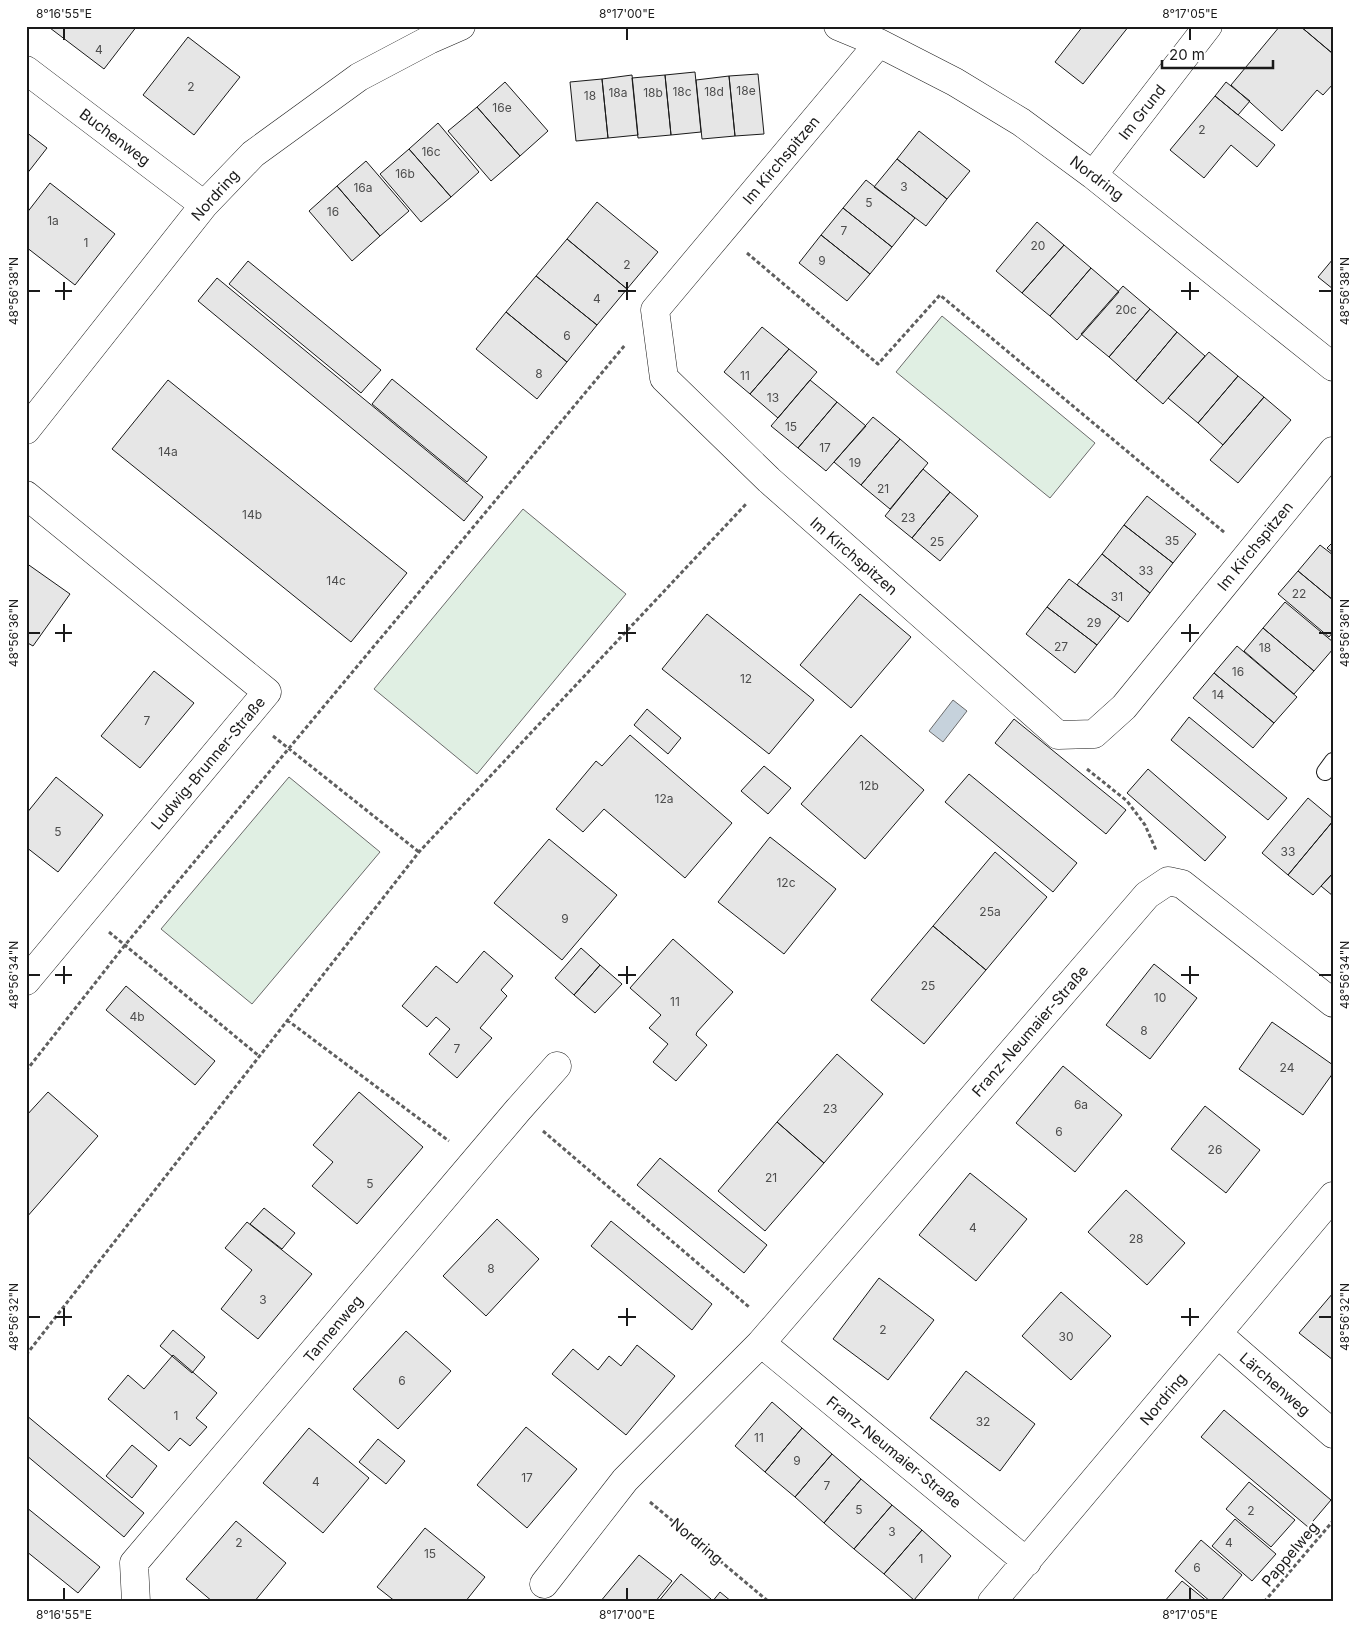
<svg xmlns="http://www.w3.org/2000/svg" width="1359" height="1628" font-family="Inter,sans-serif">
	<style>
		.green { fill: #e0efe3; stroke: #6a6a6a }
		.water { fill: #c6d2dc; stroke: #6a6a6a }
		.building { fill: #e6e6e6; stroke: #1a1a1a }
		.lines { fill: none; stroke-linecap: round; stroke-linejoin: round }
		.service-casing { stroke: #1a1a1a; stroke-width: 18 }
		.minor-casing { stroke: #1a1a1a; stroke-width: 29 }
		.path { stroke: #5f5f5f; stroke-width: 3; stroke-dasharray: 4 2.5; stroke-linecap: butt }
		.service { stroke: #fff; stroke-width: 16 }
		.minor { stroke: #fff; stroke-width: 28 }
		.ticks { fill: none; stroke: #1a1a1a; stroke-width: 2 }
		.labels { text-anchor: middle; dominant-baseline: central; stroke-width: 4; stroke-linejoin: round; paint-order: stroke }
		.number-label { font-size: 12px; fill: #4d4d4d }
		.street-label { font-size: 15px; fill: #1a1a1a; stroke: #fff }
		.neatline { fill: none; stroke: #1a1a1a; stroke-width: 2 }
		.ticks-label { font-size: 12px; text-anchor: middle; fill: #1a1a1a }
	</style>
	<rect width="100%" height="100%" fill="#fff"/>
	<!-- green -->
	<path class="green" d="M942,316L1095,443L1050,498L896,372Z
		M523,509L626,594L477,774L374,689Z
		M289,777L380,852L252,1004L161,929Z"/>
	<!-- water -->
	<path class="water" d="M953,700L967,711L943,742L929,731Z"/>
	<!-- building -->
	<path class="building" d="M52,26H137L104,69L50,28Z
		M1083,26H1129L1083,84L1055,62Z
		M1280,26H1300L1333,54V84L1323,95L1317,90L1282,131L1231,85Z
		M1300,26H1333V50L1331,52Z
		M188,37L240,77L194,135L143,95Z
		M695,72L701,132L671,135L665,75Z
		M758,74L764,134L735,136L729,76Z
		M632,75L638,135L608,138L602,79Z
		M665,75L671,135L638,138L632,78Z
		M729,76L735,136L702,139L696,80Z
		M602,79L608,138L576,141L570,82Z
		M505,82L548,131L520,156L477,107Z
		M1226,82L1250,101L1238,115L1215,96Z
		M1215,96L1275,145L1257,167L1231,145L1204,178L1170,150Z
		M477,107L520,156L491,181L448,131Z
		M438,123L479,172L451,197L409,149Z
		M919,131L970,171L947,199L897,159Z
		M26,132L47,148L26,175Z
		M409,149L451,197L421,222L380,174Z
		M897,159L947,199L926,226L874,187Z
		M366,161L409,211L380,236L337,186Z
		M866,180L915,218L892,247L843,208Z
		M50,183L115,234L75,285L26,247V214Z
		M337,186L380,236L352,261L309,211Z
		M597,202L658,252L627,289L567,239Z
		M843,208L892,247L870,274L821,235Z
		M1037,222L1064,245L1022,293L996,271Z
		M821,235L870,274L847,301L799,263Z
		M567,239L627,289L597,325L536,276Z
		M1064,245L1091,268L1050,316L1022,293Z
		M1333,259V289L1318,277Z
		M248,261L381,370L361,393L229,284Z
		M1091,268L1119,292L1077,340L1050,316Z
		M536,276L597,325L567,362L506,312Z
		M217,278L483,497L464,521L198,301Z
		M1123,286L1150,309L1109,357L1081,334Z
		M1150,309L1177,332L1136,381L1109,357Z
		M506,312L567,362L537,399L476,349Z
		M762,327L789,349L750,394L724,372Z
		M1177,332L1205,356L1163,404L1136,381Z
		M789,349L817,372L778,418L750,394Z
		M1209,352L1238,376L1198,423L1168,398Z
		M1238,376L1264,397L1223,445L1198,423Z
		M392,379L487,457L467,482L372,404Z
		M168,380L407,573L351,642L112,449Z
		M810,380L837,402L798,448L771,426Z
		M1264,397L1291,420L1238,483L1210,460Z
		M837,402L866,426L826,471L798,448Z
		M873,417L900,439L861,485L834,462Z
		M900,439L928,463L890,509L861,485Z
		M923,469L950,492L912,538L885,516Z
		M950,492L978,516L940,561L912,538Z
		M1147,496L1196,534L1173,563L1124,525Z
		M1124,525L1173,563L1150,593L1102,554Z
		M1333,542V553L1327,548Z
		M1320,545L1333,555V600L1298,571Z
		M1102,554L1150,593L1128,622L1077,585Z
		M26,563L70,594L33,646L26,642Z
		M1298,571L1333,600V632L1329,637L1278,594Z
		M1069,579L1120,616L1097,645L1047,607Z
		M860,594L911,637L851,708L800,665Z
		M1285,602L1333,642V649L1314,671L1263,628Z
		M1047,607L1097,645L1075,673L1026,634Z
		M707,614L814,700L769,754L662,669Z
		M1263,628L1314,671L1294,694L1244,651Z
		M1237,646L1297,697L1274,723L1214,673Z
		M154,671L194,703L140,768L101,736Z
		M1214,673L1274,723L1253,748L1193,698Z
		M647,709L681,738L668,754L634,725Z
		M1189,717L1287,798L1268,820L1171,740Z
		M1014,719L1126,810L1106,834L995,743Z
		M630,735L732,823L685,878L604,809L583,832L556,809L596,761L602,766Z
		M861,735L924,790L865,859L801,804Z
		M764,766L791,788L768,814L741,791Z
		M1148,769L1226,837L1205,861L1127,793Z
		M969,774L1077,863L1053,892L945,802Z
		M56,777L103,815L58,872L26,847V814Z
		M1308,798L1333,819V821L1288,875L1262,853Z
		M1333,821V873L1313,895L1288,875Z
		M770,837L836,889L784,954L718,902Z
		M549,839L617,895L562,960L494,903Z
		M995,852L1047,897L986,970L933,926Z
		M1333,873V896L1321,886Z
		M933,926L986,970L924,1044L871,1000Z
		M673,939L733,992L697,1032L696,1035L707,1045L676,1081L653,1062L668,1044L649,1028L661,1015L630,988Z
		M581,948L600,965L574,995L555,978Z
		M484,951L513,976L501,990L507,996L480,1028L492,1038L457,1078L429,1054L450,1029L436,1017L427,1027L402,1006L436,966L457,983Z
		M1154,964L1197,998L1150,1059L1106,1025Z
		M600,965L622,984L595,1013L574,995Z
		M126,986L215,1061L195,1085L106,1010Z
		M1272,1022L1333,1065V1073L1303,1115L1239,1069Z
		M837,1054L883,1094L824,1163L777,1122Z
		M1063,1066L1122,1115L1075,1172L1016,1123Z
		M48,1092L98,1136L26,1218V1116Z
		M359,1092L423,1147L357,1224L312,1186L333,1162L313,1145Z
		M1205,1106L1260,1150L1226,1193L1171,1149Z
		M777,1122L824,1163L765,1231L718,1191Z
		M660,1158L767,1245L744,1273L637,1185Z
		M970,1173L1027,1219L976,1281L919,1235Z
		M1126,1190L1185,1243L1147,1285L1088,1232Z
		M264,1208L295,1233L282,1249L250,1224Z
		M497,1219L539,1259L486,1316L443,1276Z
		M611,1221L712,1304L692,1330L591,1246Z
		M247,1222L312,1274L258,1339L221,1309L252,1270L225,1248Z
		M879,1278L934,1320L888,1380L833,1339Z
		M1061,1292L1111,1336L1071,1380L1022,1336Z
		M1333,1293V1360L1299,1333Z
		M173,1330L205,1357L192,1373L160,1346Z
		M406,1331L451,1371L398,1429L353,1389Z
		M637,1345L675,1376L626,1435L552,1374L573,1349L598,1370L609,1356L621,1366Z
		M173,1355L217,1393L196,1418L207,1427L190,1446L180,1438L169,1451L108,1399L128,1375L144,1389Z
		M966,1371L1035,1424L1000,1471L930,1418Z
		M772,1402L802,1428L765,1472L735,1446Z
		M1224,1410L1331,1500L1308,1527L1201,1437Z
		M26,1415L144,1513L124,1537L26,1455Z
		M526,1427L577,1469L527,1528L477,1485Z
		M309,1428L369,1478L323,1533L263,1483Z
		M802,1428L832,1454L795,1497L765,1472Z
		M378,1439L405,1461L386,1484L359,1462Z
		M132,1445L157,1466L132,1498L106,1476Z
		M832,1454L861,1479L824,1523L795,1497Z
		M861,1479L892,1505L854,1549L824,1523Z
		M1249,1482L1295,1520L1271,1547L1226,1509Z
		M892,1505L922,1530L884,1574L854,1549Z
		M26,1507L100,1567L78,1593L26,1551Z
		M1235,1519L1276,1554L1252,1581L1212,1546Z
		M236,1521L286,1563L254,1602H213L186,1579Z
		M425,1528L485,1577L465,1602H396L377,1587Z
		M922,1530L951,1556L914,1600L884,1574Z
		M1201,1540L1242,1575L1220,1602H1211L1175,1571Z
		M639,1555L672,1581L655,1602H600Z
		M681,1574L711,1599L708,1602H658Z
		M1182,1581L1208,1602H1164Z
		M720,1592L732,1602H712Z"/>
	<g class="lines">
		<defs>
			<path id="service" d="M1325,772L1333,761"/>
			<path id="minor" d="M838,26L879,43L955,82L1021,122L1093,175L1333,367
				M879,43L655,310L664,378L769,480L1058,735L1094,734L1124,707L1333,451
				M26,70L204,205
				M1093,175L1208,26
				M26,430L204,205L253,154L359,77L429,40L461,26
				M26,495L267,692L26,981
				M1218,1334L1333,1434
				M761,1343L1027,1562
				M544,1584L625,1480L761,1343L1147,895L1168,881L1182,884L1333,1003
				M136,1602L134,1563L518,1110L557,1066
				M992,1602L1333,1196"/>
		</defs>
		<!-- service casing -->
		<use href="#service" class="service-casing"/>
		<!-- minor casing -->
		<use href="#minor" class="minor-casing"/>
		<!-- path -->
		<path class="path" d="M747,253L878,364L940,295L1225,533
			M273,736L419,852
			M1087,769L1127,801L1145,825L1156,850
			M109,932L259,1056
			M287,1020L449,1141
			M26,1071L125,945L625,345
			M543,1131L749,1307
			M26,1355L419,852L746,504
			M650,1502L769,1602
			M1264,1602L1333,1521"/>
		<!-- service -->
		<use href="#service" class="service"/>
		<!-- minor -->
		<use href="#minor" class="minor"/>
	</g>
	<!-- ticks -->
	<path class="ticks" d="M64,28V40M627,28V40M1190,28V40M64,282V300M627,282V300M1190,282V300M28,291H40M55,291H72M618,291H636M1181,291H1199M1319,291H1332M64,624V642M627,624V642M1190,624V642M28,633H40M55,633H72M618,633H636M1181,633H1199M1319,633H1332M64,966V984M627,966V984M1190,966V984M28,975H40M55,975H72M618,975H636M1181,975H1199M1319,975H1332M64,1308V1326M627,1308V1326M1190,1308V1326M28,1317H40M55,1317H72M618,1317H636M1181,1317H1199M1319,1317H1332M64,1588V1600M627,1588V1600M1190,1588V1600"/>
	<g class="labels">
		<!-- number labels -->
		<g class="number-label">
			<text x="99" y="49">4</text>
			<text x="191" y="86">2</text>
			<text x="746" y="90">18e</text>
			<text x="682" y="91">18c</text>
			<text x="714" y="91">18d</text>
			<text x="618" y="92">18a</text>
			<text x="653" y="92">18b</text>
			<text x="590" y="95">18</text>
			<text x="502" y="107">16e</text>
			<text x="1202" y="129">2</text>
			<text x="431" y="151">16c</text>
			<text x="405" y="173">16b</text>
			<text x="904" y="186">3</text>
			<text x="363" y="187">16a</text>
			<text x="869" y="202">5</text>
			<text x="333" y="211">16</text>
			<text x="53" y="220">1a</text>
			<text x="844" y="230">7</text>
			<text x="86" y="242">1</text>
			<text x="1038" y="245">20</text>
			<text x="822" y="260">9</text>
			<text x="627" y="264">2</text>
			<text x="597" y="298">4</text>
			<text x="1126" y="309">20c</text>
			<text x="567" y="335">6</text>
			<text x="539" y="373">8</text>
			<text x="745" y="375">11</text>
			<text x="773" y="397">13</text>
			<text x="791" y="426">15</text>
			<text x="825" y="447">17</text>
			<text x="168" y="451">14a</text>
			<text x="855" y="462">19</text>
			<text x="883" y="488">21</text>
			<text x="252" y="514">14b</text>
			<text x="908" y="517">23</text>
			<text x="1172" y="540">35</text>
			<text x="937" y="541">25</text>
			<text x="1146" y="570">33</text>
			<text x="336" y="580">14c</text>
			<text x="1299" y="593">22</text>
			<text x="1117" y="596">31</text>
			<text x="1094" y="622">29</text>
			<text x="1061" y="646">27</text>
			<text x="1265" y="647">18</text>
			<text x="1238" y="671">16</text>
			<text x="746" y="678">12</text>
			<text x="1218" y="694">14</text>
			<text x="147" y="720">7</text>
			<text x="869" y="785">12b</text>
			<text x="664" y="798">12a</text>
			<text x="58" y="831">5</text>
			<text x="1288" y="851">33</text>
			<text x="786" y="882">12c</text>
			<text x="990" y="911">25a</text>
			<text x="565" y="918">9</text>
			<text x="928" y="985">25</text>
			<text x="1160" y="997">10</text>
			<text x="675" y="1001">11</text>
			<text x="137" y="1016">4b</text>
			<text x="1144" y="1030">8</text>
			<text x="457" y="1048">7</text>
			<text x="1287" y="1067">24</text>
			<text x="1081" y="1104">6a</text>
			<text x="830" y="1108">23</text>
			<text x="1059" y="1131">6</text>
			<text x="1215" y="1149">26</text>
			<text x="771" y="1177">21</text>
			<text x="370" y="1183">5</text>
			<text x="973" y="1227">4</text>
			<text x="1136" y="1238">28</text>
			<text x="491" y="1268">8</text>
			<text x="263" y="1299">3</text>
			<text x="883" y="1329">2</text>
			<text x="1066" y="1336">30</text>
			<text x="402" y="1380">6</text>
			<text x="176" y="1415">1</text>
			<text x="983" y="1421">32</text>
			<text x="759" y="1437">11</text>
			<text x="797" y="1460">9</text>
			<text x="527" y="1477">17</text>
			<text x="316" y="1481">4</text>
			<text x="827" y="1485">7</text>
			<text x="859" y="1509">5</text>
			<text x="1251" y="1510">2</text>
			<text x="892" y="1531">3</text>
			<text x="239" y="1542">2</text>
			<text x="1229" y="1542">4</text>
			<text x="430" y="1553">15</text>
			<text x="921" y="1558">1</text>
			<text x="1197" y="1567">6</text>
		</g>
		<!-- street labels -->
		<g class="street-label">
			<text transform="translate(1142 112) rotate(-52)">Im Grund</text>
			<text transform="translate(115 137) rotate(37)">Buchenweg</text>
			<text transform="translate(781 160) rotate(-50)">Im Kirchspitzen</text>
			<text transform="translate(1097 178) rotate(37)">Nordring</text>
			<text transform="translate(215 195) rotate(-48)">Nordring</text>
			<text transform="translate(1255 546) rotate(-51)">Im Kirchspitzen</text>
			<text transform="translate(854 556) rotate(41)">Im Kirchspitzen</text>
			<text transform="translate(208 763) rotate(-50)">Ludwig-Brunner-Straße</text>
			<text transform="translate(1030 1031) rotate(-49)">Franz-Neumaier-Straße</text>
			<text transform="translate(333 1329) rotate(-50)">Tannenweg</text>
			<text transform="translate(1275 1384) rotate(41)">Lärchenweg</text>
			<text transform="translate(1163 1399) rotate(-50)">Nordring</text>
			<text transform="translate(894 1452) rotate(39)">Franz-Neumaier-Straße</text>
			<text transform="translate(697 1541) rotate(40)">Nordring</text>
			<text transform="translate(1290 1554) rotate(-50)">Pappelweg</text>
		</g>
	</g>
	<!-- border -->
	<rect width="1359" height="1628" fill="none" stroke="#ffffff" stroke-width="55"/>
	<!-- scale -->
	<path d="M1162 60v8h111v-8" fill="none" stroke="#1a1a1a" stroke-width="2.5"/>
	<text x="1169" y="60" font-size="15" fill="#1a1a1a" stroke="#ffffff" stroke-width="4" paint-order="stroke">20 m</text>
	<rect x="28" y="28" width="1304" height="1572" class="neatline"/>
	<g class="ticks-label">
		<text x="64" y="18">8°16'55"E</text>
		<text x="627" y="18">8°17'00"E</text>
		<text x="1190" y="18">8°17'05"E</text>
		<text transform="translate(14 291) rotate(-90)" y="4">48°56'38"N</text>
		<text transform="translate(1345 291) rotate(-90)" y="4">48°56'38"N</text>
		<text transform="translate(14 633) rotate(-90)" y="4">48°56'36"N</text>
		<text transform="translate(1345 633) rotate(-90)" y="4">48°56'36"N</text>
		<text transform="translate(14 975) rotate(-90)" y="4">48°56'34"N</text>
		<text transform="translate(1345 975) rotate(-90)" y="4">48°56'34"N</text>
		<text transform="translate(14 1317) rotate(-90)" y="4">48°56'32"N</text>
		<text transform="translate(1345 1317) rotate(-90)" y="4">48°56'32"N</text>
		<text x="64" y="1619">8°16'55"E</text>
		<text x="627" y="1619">8°17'00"E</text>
		<text x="1190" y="1619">8°17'05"E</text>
	</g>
</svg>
